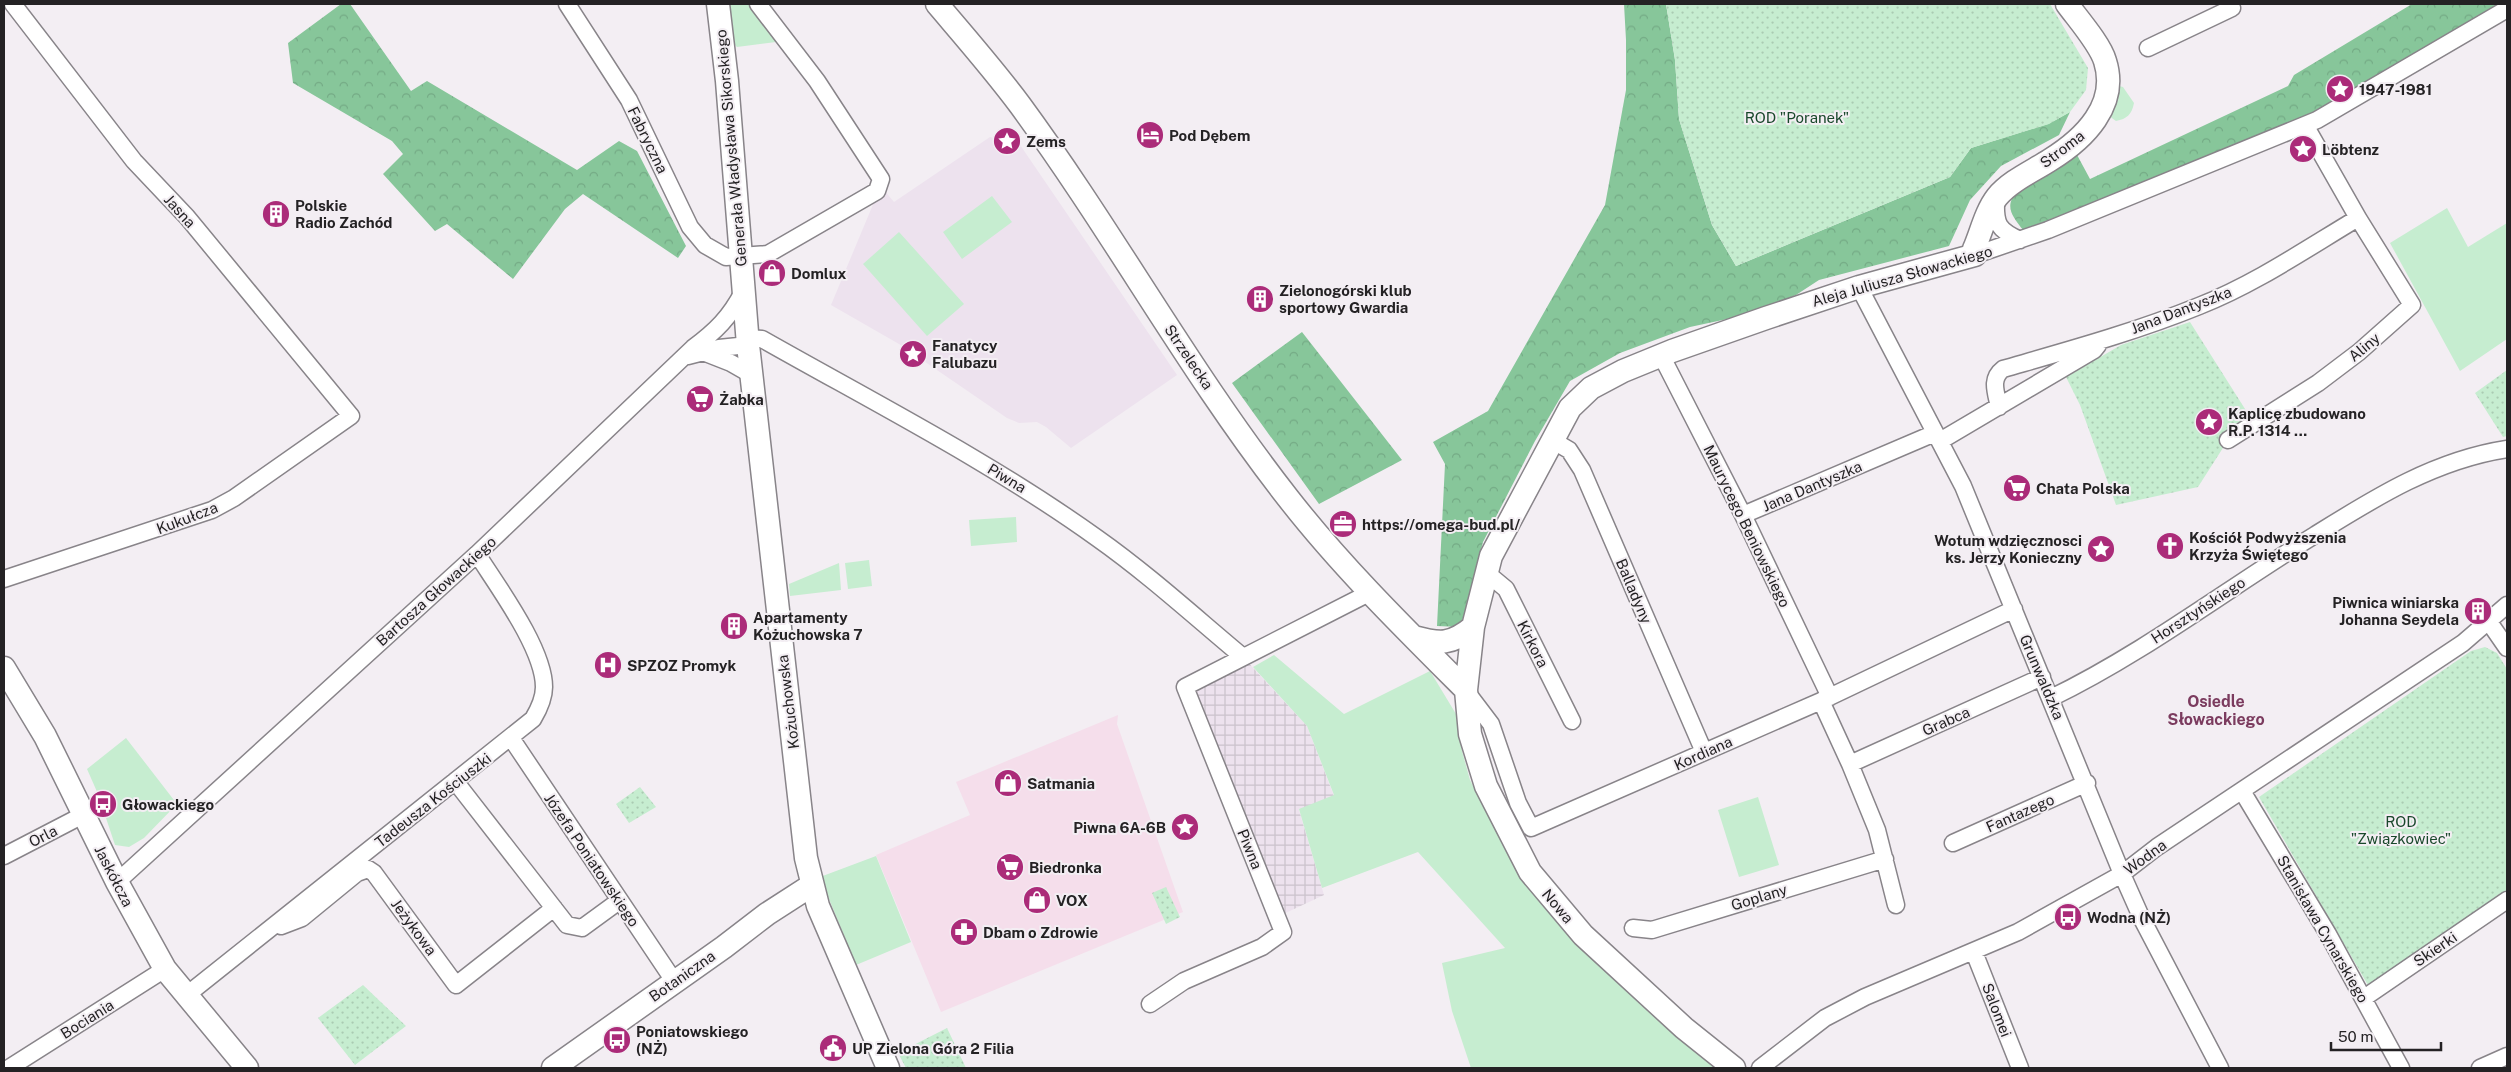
<svg xmlns="http://www.w3.org/2000/svg" width="2511" height="1072" font-family="'Public Sans',sans-serif">
	<style>
		.commercial { fill: #f5deeb }
		.industrial { fill: url(#industrial-grid) }
		.built { fill: #ede2ee }
		.grass { fill: #c6edd0 }
		.forest { fill: url(#forest-crowns) }
		.park { fill: url(#park-dots) }
		.lines { fill: none; stroke-linecap: round; stroke-linejoin: round }
		.street-casing { stroke: #888489; stroke-width: 19 }
		.secondary-casing { stroke: #888489; stroke-width: 25 }
		.street { stroke: #fff; stroke-width: 16 }
		.secondary { stroke: #fff; stroke-width: 22 }
		.labels { text-anchor: middle; dominant-baseline: central; stroke-width: 4; stroke-linejoin: round; paint-order: stroke }
		.poi-label { font-size: 15px; font-weight: bold; fill: #242224; stroke: #f3eef3; text-anchor: start }
		.park-label { font-size: 15px; fill: #19482b; stroke: #f3eef3 }
		.street-label { font-size: 15px; fill: #242224; stroke: #f3eef3 }
		.neighbourhood-label { font-size: 16px; font-weight: bold; fill: #7b3b5e; stroke: #f3eef3 }
	</style>
	<defs>
		<pattern id="industrial-grid" width="8" height="8" patternUnits="userSpaceOnUse" patternTransform="scale(1.25)"><rect width="8" height="8" fill="#ede2ee"/><path d="M0 4h8M4 0v8" fill="none" stroke="#cbc2cc"/></pattern>
		<pattern id="forest-crowns" width="20" height="18" patternUnits="userSpaceOnUse" patternTransform="scale(1.25)"><rect width="20" height="18" fill="#87c69a"/><path d="M2 6a3 3 0 1 1 6 0M12 15a3 3 0 1 1 6 0" fill="none" stroke="#74aa85"/></pattern>
		<pattern id="park-dots" width="8" height="8" patternUnits="userSpaceOnUse" patternTransform="scale(1.25)"><rect width="8" height="8" fill="#c6edd0"/><path d="M2 2h.1M6 6h.1" fill="none" stroke="#aacbb2" stroke-width="1.8" stroke-linecap="round"/></pattern>
	</defs>
	<rect width="100%" height="100%" fill="#f3eef3"/>
	<!-- commercial -->
	<path class="commercial" d="M1118,715L1117,724L1183,912L941,1012L876,855L970,815L956,782Z"/>
	<!-- industrial -->
	<path class="industrial" d="M1243,657L1307,726L1334,796L1299,810L1324,895L1277,917L1185,687Z"/>
	<!-- built -->
	<path class="built" d="M1014,136L1177,375L1071,448L1046,427L1037,422L1019,423L1007,418L899,344L831,305L877,195L884,190L894,202L990,137L1006,142Z"/>
	<!-- grass -->
	<path class="grass" d="M729,4H748L776,42L737,47L734,44Z
		M2119,86L2123,87L2134,103C2132,114 2127,119 2116,121L2109,116Z
		M992,196L1012,222L962,259L943,232Z
		M2447,208L2468,247L2507,223V339L2460,371L2390,243Z
		M899,232L964,304L927,336L863,264Z
		M1016,517L1017,542L971,546L969,520Z
		M869,560L872,586L848,589L845,563Z
		M839,563L841,590L790,596L789,584Z
		M1274,655L1344,714L1430,671L1456,714L1462,751L1470,780L1502,843L1524,878L1570,935L1598,964L1717,1068H1471L1452,1011L1442,963L1505,948L1418,852L1322,888L1299,809L1334,795L1307,726L1253,667Z
		M126,738L177,804L144,838L129,847L115,845L98,794L87,769Z
		M1758,797L1779,865L1739,877L1718,810Z
		M876,856L911,942L856,965L820,877Z"/>
	<!-- forest -->
	<path class="forest" d="M341,4H350L411,91L427,81L577,170L619,141L637,151L686,246L678,258L583,194L565,209L513,279L447,224L435,231L383,174L403,154L392,141L293,83L288,43Z
		M1624,4H1666L1675,60L1679,119L1712,225L1736,266L1950,177L1971,148L2048,124L2070,112L2059,135L2001,166L1970,200L1949,246L1819,280L1796,295L1746,315L1690,327L1620,353L1570,381L1535,441L1483,542L1464,616L1459,627L1437,626L1445,464L1433,442L1488,411L1605,205L1626,90V40Z
		M2412,4H2504L2325,107L2265,136L2023,230C2012,215 2004,207 2017,191L2076,153L2090,179L2288,86L2294,75Z
		M1302,332L1402,460L1319,504L1232,383Z"/>
	<!-- park -->
	<path class="park" d="M1666,4H2050L2088,68L2086,90L2070,112L2049,124L1971,148L1950,177L1736,266L1712,225L1679,119L1675,60Z
		M2190,322L2252,420L2228,440L2198,487L2116,505L2080,405L2066,377L2121,345Z
		M2507,370V436L2503,437L2475,393Z
		M2485,647L2497,653L2507,669V890L2369,987L2259,797L2471,651Z
		M640,787L656,807L629,823L616,804Z
		M1166,887L1180,917L1166,924L1152,893Z
		M363,985L406,1026L355,1065L318,1018Z
		M947,1028L966,1068H906L898,1053Z"/>
	<g class="lines">
		<defs>
			<path id="street" d="M567,4L629,100L690,227L705,245L726,257L768,254L877,191L881,179L817,81L758,4
				M2148,48L2232,8L2230,4
				M1996,200C1995,224 1998,230 2020,240
				M1975,255L2048,230L2317,120L2507,9
				M1859,287L1963,486L2122,874L2142,919L2220,1068
				M747,338L762,339C875,403 991,462 1097,538C1148,574 1195,617 1243,657
				M703,352L731,363L752,375
				M1661,355L1743,515L1830,697
				M688,356L719,348L748,345
				M1999,407C1996,392 1990,379 2003,369C2069,350 2135,332 2199,306C2255,284 2306,249 2358,218L2305,125
				M1552,440L1569,450L1582,470L1704,752
				M2228,440L2318,383L2359,352L2412,305L2358,218
				M1940,441L2094,350L2098,345
				M1743,515L1935,433
				M1486,576L1494,579L1506,589L1572,721
				M4,579L212,510L234,498L351,416L187,217L134,161L13,4
				M2489,622L2507,648
				M1466,691L1491,724L1518,803L1531,828L1821,701L2014,609
				M2051,698C2144,653 2227,589 2315,535C2376,497 2435,460 2507,449
				M1821,701L1850,764L1877,830L1896,905
				M511,738L674,981
				M1850,764L2042,677
				M455,781L567,925L582,928L619,901
				M2242,791L2328,934L2401,1068
				M1953,843L2087,783
				M4,856L83,815
				M117,882L477,554L693,348C716,331 730,317 743,292
				M281,926L302,918L357,873L368,869L374,873L456,985L554,908
				M1633,928L1652,930L1885,859
				M1974,952L2020,1068
				M188,994L533,719C539,709 544,699 544,687C544,649 498,587 477,554
				M2364,998L2507,900
				M1150,1004L1184,981L1262,947L1283,932L1185,687L1371,592
				M9,1068L165,969
				M1760,1068L1825,1018L1865,997L2018,932L2122,874L2157,847L2463,643L2507,605
				M2480,1068L2507,1056"/>
			<path id="secondary" d="M718,4L727,81L748,345L806,858L818,906L888,1068
				M937,4C965,37 994,70 1020,105C1114,233 1190,373 1288,498C1341,566 1404,628 1466,690
				M1414,637C1440,644 1451,645 1473,627
				M4,668L45,736L117,882L165,969L247,1068
				M553,1068L724,947L767,914L812,885
				M1734,1068L1684,1028L1583,935L1530,872L1486,786L1470,734L1466,690L1473,627L1491,556L1570,408L1591,388L1623,371L1672,351L1766,318L1859,287L1975,255L1974,249C1981,233 1986,211 1997,197C2010,181 2033,171 2050,160C2084,139 2119,105 2105,61C2100,44 2078,19 2067,4"/>
		</defs>
		<!-- street casing -->
		<use href="#street" class="street-casing"/>
		<!-- secondary casing -->
		<use href="#secondary" class="secondary-casing"/>
		<!-- street -->
		<use href="#street" class="street"/>
		<!-- secondary -->
		<use href="#secondary" class="secondary"/>
	</g>
	<!-- icons -->
	<defs>
		<symbol id="sight-disc" viewBox="-11 -11 22 22"><circle r="9.5" fill="#ab2b79" stroke="#f3eef3"/><path d="M0-6L1.8-2.2L6-1.7L2.9 1.2L3.7 5.4L0 3.3L-3.7 5.4L-2.9 1.2L-6-1.7L-1.8-2.2Z" fill="#fff"/></symbol>
		<symbol id="hotel-disc" viewBox="-11 -11 22 22"><circle r="9.5" fill="#ab2b79" stroke="#f3eef3"/><path d="M-6-4.5h1.5V1H6V5H4.5V3h-9V5H-6ZM-4 0a1.8 1.8 0 1 1 3.6 0ZM.5 0V-2.5h3Q6-2.5 6 0Z" fill="#fff"/></symbol>
		<symbol id="building-disc" viewBox="-11 -11 22 22"><circle r="9.5" fill="#ab2b79" stroke="#f3eef3"/><path d="M-4-6H4V6H1V3H-1V6H-4ZM-2.5-4.3h1.7v1.8h-1.7ZM.8-4.3h1.7v1.8H.8ZM-2.5-1h1.7V.8h-1.7ZM.8-1h1.7V.8H.8Z" fill="#fff"/></symbol>
		<symbol id="shop-disc" viewBox="-11 -11 22 22"><circle r="9.5" fill="#ab2b79" stroke="#f3eef3"/><path d="M-5-2.5h2.3a2.7 3.5 0 0 1 5.4 0H5L5.5 6h-11ZM-1.5-2.5h3a1.5 2.3 0 0 0-3 0Z" fill="#fff"/></symbol>
		<symbol id="supermarket-disc" viewBox="-11 -11 22 22"><circle r="9.5" fill="#ab2b79" stroke="#f3eef3"/><path d="M-6-5.5h2.5l.6 2H6L4.5 2H-2.5L-4.4-4H-6ZM-1.5 3.2a1.3 1.3 0 1 0 .1 0ZM3 3.2a1.3 1.3 0 1 0 .1 0Z" fill="#fff"/></symbol>
		<symbol id="office-disc" viewBox="-11 -11 22 22"><circle r="9.5" fill="#ab2b79" stroke="#f3eef3"/><path d="M-6-3h4V-5.5h4V-3h4V5H-6ZM-1-4.5V-3h2v-1.5ZM-6 0V1H6V0Z" fill="#fff"/></symbol>
		<symbol id="church-disc" viewBox="-11 -11 22 22"><circle r="9.5" fill="#ab2b79" stroke="#f3eef3"/><path d="M-1.2-6h2.4v3.5h3.3v2.4h-3.3V6h-2.4V-.1h-3.3v-2.4h3.3Z" fill="#fff"/></symbol>
		<symbol id="hospital-disc" viewBox="-11 -11 22 22"><circle r="9.5" fill="#ab2b79" stroke="#f3eef3"/><path d="M-5-5h3v3.5h4V-5h3V5h-3V1.5h-4V5h-3Z" fill="#fff"/></symbol>
		<symbol id="bus-disc" viewBox="-11 -11 22 22"><circle r="9.5" fill="#ab2b79" stroke="#f3eef3"/><path d="M-5-6H5V4H4V6H2V4H-2V6H-4V4H-5ZM-3.5-4V0h7V-4ZM-3.5 1.2v1.5H-2V1.2ZM2 1.2v1.5H3.5V1.2Z" fill="#fff"/></symbol>
		<symbol id="pharmacy-disc" viewBox="-11 -11 22 22"><circle r="9.5" fill="#ab2b79" stroke="#f3eef3"/><path d="M-2-6h4v4h4v4h-4v4h-4v-4h-4v-4h4Z" fill="#fff"/></symbol>
		<symbol id="civic-disc" viewBox="-11 -11 22 22"><circle r="9.5" fill="#ab2b79" stroke="#f3eef3"/><path d="M-.6-6.5H3V-4.5H.6V-3L4-1V1h2V6H-6V1h2V-1L-.6-3ZM-1.2 2.5V6h2.4V2.5Z" fill="#fff"/></symbol>
	</defs>
	<g fill-rule="evenodd">
		<use href="#sight-disc" x="2324" y="73" width="32" height="32"/>
		<use href="#hotel-disc" x="1134" y="119" width="32" height="32"/>
		<use href="#sight-disc" x="991" y="125" width="32" height="32"/>
		<use href="#sight-disc" x="2287" y="133" width="32" height="32"/>
		<use href="#building-disc" x="260" y="198" width="32" height="32"/>
		<use href="#shop-disc" x="756" y="257" width="32" height="32"/>
		<use href="#building-disc" x="1244" y="283" width="32" height="32"/>
		<use href="#sight-disc" x="897" y="338" width="32" height="32"/>
		<use href="#supermarket-disc" x="684" y="383" width="32" height="32"/>
		<use href="#sight-disc" x="2193" y="406" width="32" height="32"/>
		<use href="#supermarket-disc" x="2001" y="472" width="32" height="32"/>
		<use href="#office-disc" x="1327" y="508" width="32" height="32"/>
		<use href="#church-disc" x="2154" y="530" width="32" height="32"/>
		<use href="#sight-disc" x="2085" y="533" width="32" height="32"/>
		<use href="#building-disc" x="2462" y="595" width="32" height="32"/>
		<use href="#building-disc" x="718" y="610" width="32" height="32"/>
		<use href="#hospital-disc" x="592" y="649" width="32" height="32"/>
		<use href="#shop-disc" x="992" y="767" width="32" height="32"/>
		<use href="#bus-disc" x="87" y="788" width="32" height="32"/>
		<use href="#sight-disc" x="1169" y="811" width="32" height="32"/>
		<use href="#supermarket-disc" x="994" y="851" width="32" height="32"/>
		<use href="#shop-disc" x="1021" y="884" width="32" height="32"/>
		<use href="#bus-disc" x="2052" y="901" width="32" height="32"/>
		<use href="#pharmacy-disc" x="948" y="916" width="32" height="32"/>
		<use href="#bus-disc" x="601" y="1024" width="32" height="32"/>
		<use href="#civic-disc" x="817" y="1032" width="32" height="32"/>
	</g>
	<g class="labels">
		<!-- poi labels -->
		<g class="poi-label">
			<text x="2359" y="89">1947-1981</text>
			<text x="1169" y="135">Pod Dębem</text>
			<text x="1026" y="141">Zems</text>
			<text x="2322" y="149">Löbtenz</text>
			<text x="295" y="205">Polskie<tspan x="295" dy="17">Radio Zachód</tspan></text>
			<text x="791" y="273">Domlux</text>
			<text x="1279" y="290">Zielonogórski klub<tspan x="1279" dy="17">sportowy Gwardia</tspan></text>
			<text x="932" y="345">Fanatycy<tspan x="932" dy="17">Falubazu</tspan></text>
			<text x="719" y="399">Żabka</text>
			<text x="2228" y="413">Kaplicę zbudowano<tspan x="2228" dy="17">R.P. 1314 ...</tspan></text>
			<text x="2036" y="488">Chata Polska</text>
			<text x="1362" y="524">https://omega-bud.pl/</text>
			<text x="2189" y="537">Kościół Podwyższenia<tspan x="2189" dy="17">Krzyża Świętego</tspan></text>
			<text x="2082" y="540" text-anchor="end">Wotum wdzięcznosci<tspan x="2082" dy="17">ks. Jerzy Konieczny</tspan></text>
			<text x="2459" y="602" text-anchor="end">Piwnica winiarska<tspan x="2459" dy="17">Johanna Seydela</tspan></text>
			<text x="753" y="617">Apartamenty<tspan x="753" dy="17">Kożuchowska 7</tspan></text>
			<text x="627" y="665">SPZOZ Promyk</text>
			<text x="1027" y="783">Satmania</text>
			<text x="122" y="804">Głowackiego</text>
			<text x="1166" y="827" text-anchor="end">Piwna 6A-6B</text>
			<text x="1029" y="867">Biedronka</text>
			<text x="1056" y="900">VOX</text>
			<text x="2087" y="917">Wodna (NŻ)</text>
			<text x="983" y="932">Dbam o Zdrowie</text>
			<text x="636" y="1031">Poniatowskiego<tspan x="636" dy="17">(NŻ)</tspan></text>
			<text x="852" y="1048">UP Zielona Góra 2 Filia</text>
		</g>
		<!-- park labels -->
		<g class="park-label">
			<text x="1797" y="117">ROD "Poranek"</text>
			<text x="2401" y="821">ROD<tspan x="2401" dy="17">"Związkowiec"</tspan></text>
		</g>
		<!-- street labels -->
		<g class="street-label">
			<text transform="translate(648 140) rotate(64)">Fabryczna</text>
			<text transform="translate(731 148) rotate(-95)">Generała Władysława Sikorskiego</text>
			<text transform="translate(2062 149) rotate(-37)">Stroma</text>
			<text transform="translate(180 211) rotate(48)">Jasna</text>
			<text transform="translate(1902 276) rotate(-16)">Aleja Juliusza Słowackiego</text>
			<text transform="translate(2181 310) rotate(-21)">Jana Dantyszka</text>
			<text transform="translate(2364 347) rotate(-40)">Aliny</text>
			<text transform="translate(1189 357) rotate(56)">Strzelecka</text>
			<text transform="translate(1007 478) rotate(31)">Piwna</text>
			<text transform="translate(1812 486) rotate(-23)">Jana Dantyszka</text>
			<text transform="translate(187 518) rotate(-21)">Kukułcza</text>
			<text transform="translate(1747 526) rotate(64)">Maurycego Beniowskiego</text>
			<text transform="translate(436 591) rotate(-42)">Bartosza Głowackiego</text>
			<text transform="translate(1634 591) rotate(67)">Balladyny</text>
			<text transform="translate(2198 610) rotate(-33)">Horsztyńskiego</text>
			<text transform="translate(1533 644) rotate(63)">Kirkora</text>
			<text transform="translate(2042 677) rotate(67)">Grunwaldzka</text>
			<text transform="translate(788 702) rotate(-97)">Kożuchowska</text>
			<text transform="translate(1946 721) rotate(-24)">Grabca</text>
			<text transform="translate(1703 753) rotate(-24)">Kordiana</text>
			<text transform="translate(433 800) rotate(-38)">Tadeusza Kościuszki</text>
			<text transform="translate(2020 813) rotate(-24)">Fantazego</text>
			<text transform="translate(43 836) rotate(-27)">Orla</text>
			<text transform="translate(1250 849) rotate(68)">Piwna</text>
			<text transform="translate(2145 857) rotate(-36)">Wodna</text>
			<text transform="translate(592 860) rotate(56)">Józefa Poniatowskiego</text>
			<text transform="translate(114 876) rotate(63)">Jaskółcza</text>
			<text transform="translate(1759 897) rotate(-17)">Goplany</text>
			<text transform="translate(1558 906) rotate(50)">Nowa</text>
			<text transform="translate(414 927) rotate(54)">Jeżykowa</text>
			<text transform="translate(2323 929) rotate(60)">Stanisława Cynarskiego</text>
			<text transform="translate(2435 949) rotate(-34)">Skierki</text>
			<text transform="translate(682 976) rotate(-35)">Botaniczna</text>
			<text transform="translate(1997 1010) rotate(69)">Salomei</text>
			<text transform="translate(87 1019) rotate(-32)">Bociania</text>
		</g>
		<!-- neighbourhood labels -->
		<g class="neighbourhood-label">
			<text x="2216" y="701">Osiedle<tspan x="2216" dy="18">Słowackiego</tspan></text>
		</g>
	</g>
	<!-- border -->
	<rect width="2511" height="1072" fill="none" stroke="#242224" stroke-width="10"/>
	<!-- scale -->
	<path d="M2331 1042v8h110v-8" fill="none" stroke="#242224" stroke-width="2.5"/>
	<text x="2338" y="1042" font-size="15" fill="#242224" stroke="#f3eef3" stroke-width="4" paint-order="stroke">50 m</text>
</svg>
